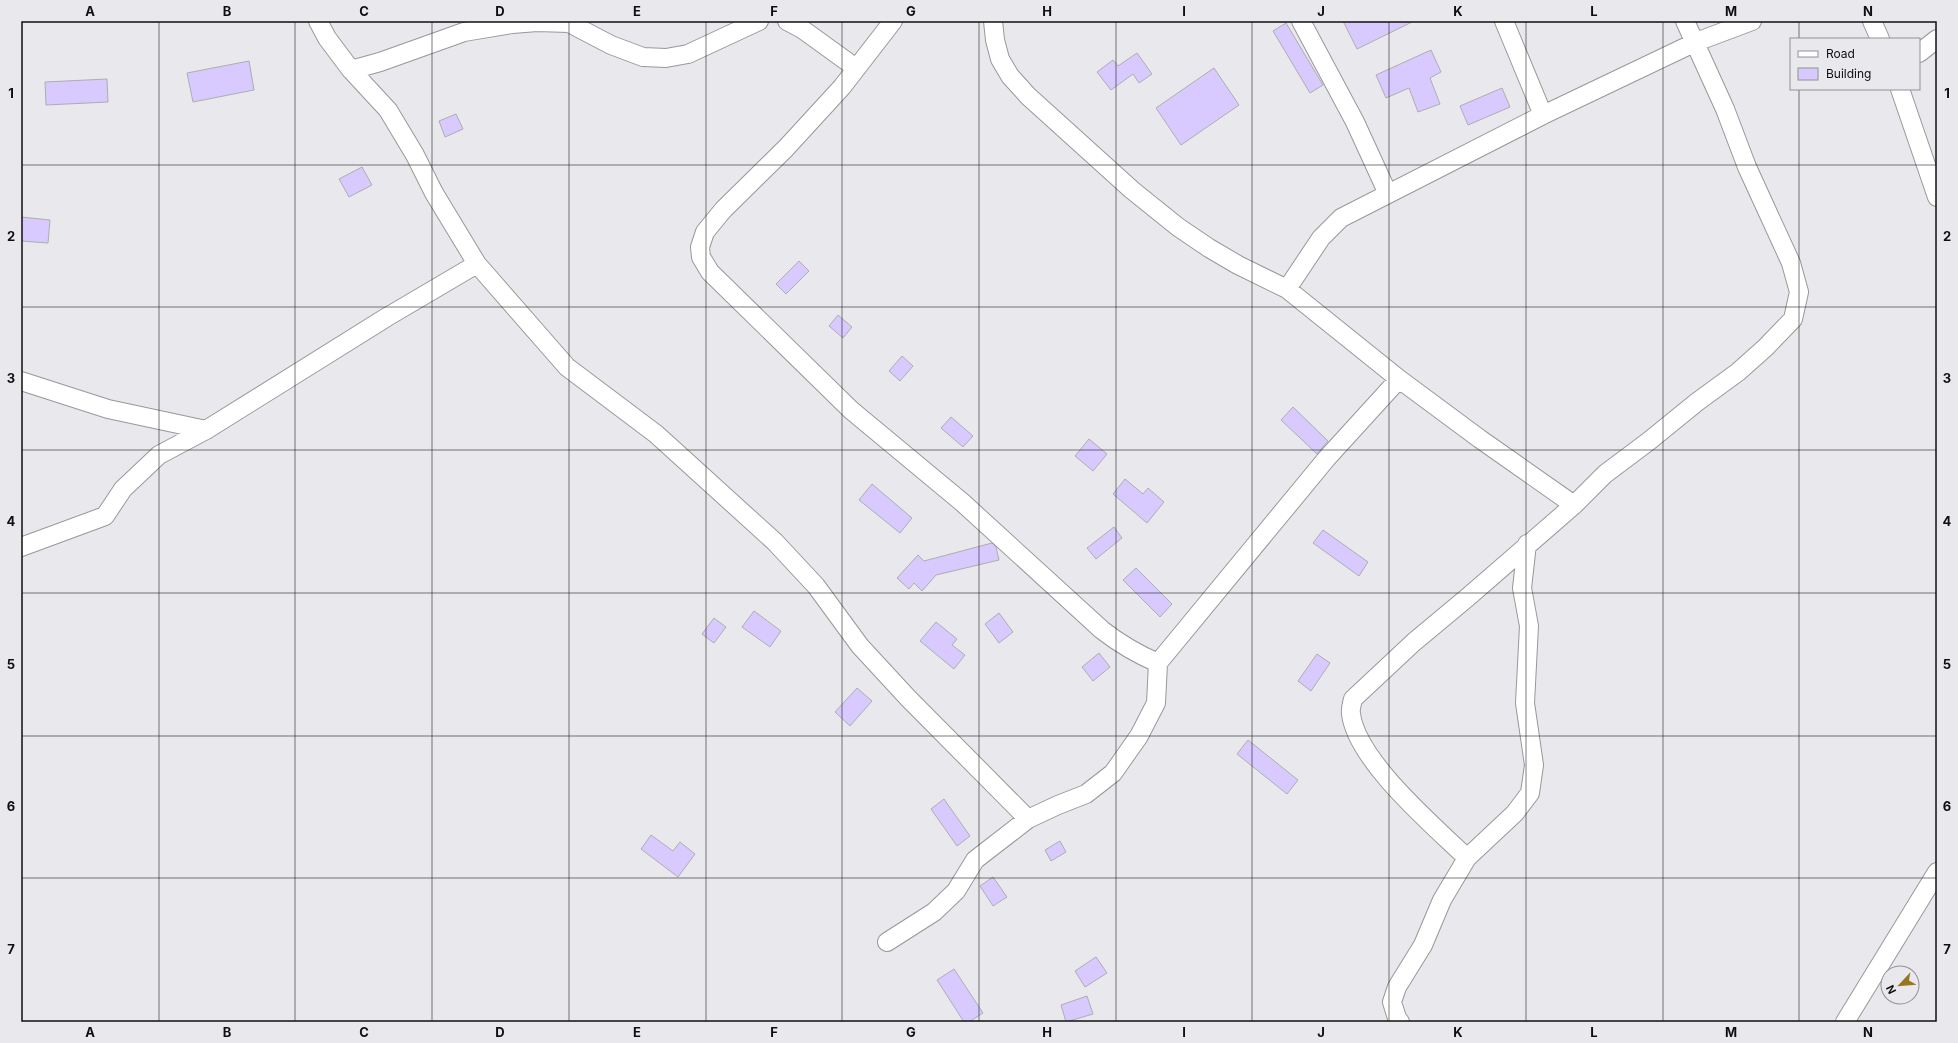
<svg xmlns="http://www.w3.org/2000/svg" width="1958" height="1043" font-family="Inter,sans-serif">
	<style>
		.building { fill: #d8cafe; stroke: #aeadb0 }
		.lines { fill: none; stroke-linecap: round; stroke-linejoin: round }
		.minor-casing { stroke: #98989b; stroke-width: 20 }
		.minor { stroke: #fff; stroke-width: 18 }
		.grid { fill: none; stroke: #0f0f10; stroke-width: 1; stroke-opacity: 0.55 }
		.neatline { fill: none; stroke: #0f0f10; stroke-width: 1.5 }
		.grid-label { font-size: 13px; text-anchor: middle; font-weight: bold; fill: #0f0f10 }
	</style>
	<rect width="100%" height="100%" fill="#e9e8ec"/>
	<!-- building -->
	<path class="building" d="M1343,21H1414L1357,49Z
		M1286,23L1323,85L1310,93L1273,31Z
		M1431,50L1441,72L1430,78L1440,104L1418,112L1409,88L1386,98L1376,75Z
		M1137,53L1152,74L1139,83L1133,74L1111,90L1097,72L1113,60L1118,66Z
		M249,61L254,90L193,102L187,73Z
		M1214,68L1239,105L1181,145L1156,108Z
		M107,79L108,102L46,105L45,82Z
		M1502,88L1510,107L1468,125L1460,106Z
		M456,114L463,129L445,137L439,121Z
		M362,167L372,185L349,197L339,179Z
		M21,217L50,220L48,243L21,241Z
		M799,261L809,271L786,294L776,284Z
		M838,315L852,327L843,338L829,326Z
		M902,356L913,366L900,381L889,371Z
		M1293,407L1328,441L1317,454L1281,420Z
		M951,417L973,436L963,447L941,428Z
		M1089,439L1107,454L1093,471L1075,456Z
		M1125,479L1143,494L1148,488L1164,502L1147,523L1113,494Z
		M872,484L912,518L900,533L859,500Z
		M1114,527L1122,538L1096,559L1087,548Z
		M1323,530L1368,562L1359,576L1313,543Z
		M992,543L996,547L999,560L936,575L922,591L914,583L909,589L897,578L918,555L924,561Z
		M1136,568L1172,604L1160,617L1123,580Z
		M754,611L781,631L770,647L742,627Z
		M999,613L1013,632L999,643L985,624Z
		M714,618L726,627L714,643L702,634Z
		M936,622L957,639L952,645L965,655L954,669L920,641Z
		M1099,653L1110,667L1093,681L1082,667Z
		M1317,654L1330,663L1311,691L1298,681Z
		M857,688L872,701L850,726L835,712Z
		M1248,740L1298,780L1287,794L1237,754Z
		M944,799L970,836L957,846L931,809Z
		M651,835L673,851L680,842L695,854L678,877L641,849Z
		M1060,841L1066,852L1051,861L1045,850Z
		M993,877L1007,897L993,906L980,886Z
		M1096,957L1107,973L1085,987L1075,971Z
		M954,969L983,1013L969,1022H964L937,980Z
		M1087,996L1093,1014L1066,1022L1061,1005Z"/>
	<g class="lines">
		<defs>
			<path id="minor" d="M318,21L327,38L351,70L388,110L415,155L434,193L477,264L567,367L656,434L775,542L816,586L860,646L908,698L1028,819
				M787,21L802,29L856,68
				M993,21L995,40L1000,59L1010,76L1028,96L1132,190L1178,227L1209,248L1238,265L1287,289L1399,379L1480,439L1574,505
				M1301,21L1355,122L1388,194
				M1872,21L1880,39
				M1919,53L1937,39
				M351,70L380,62L464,32L512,24L537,22L569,23L611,45L643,57L666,58L688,54L759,21
				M1900,89L1937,197
				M1543,115L1696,42L1752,21
				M1287,289L1321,238L1341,218L1543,115L1504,21
				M21,381L108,409L206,430
				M21,547L105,516L123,489L159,455L206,430L387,317L477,264
				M1158,663L1327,458L1399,379
				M1467,858C1433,825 1357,761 1351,714C1350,709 1352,704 1353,699L1414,642L1468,597L1574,505L1605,474L1649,441L1697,402L1738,372L1765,348L1793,319L1799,292L1791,263L1747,167L1725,109L1685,21
				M887,942L934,912L956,891L975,860L1028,819L1058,805L1086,794L1113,773L1139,736L1156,703L1158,663C1137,654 1120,644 1102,630L963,503L851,410L710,272L701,257L700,247L705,232L723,210L786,148L842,87L893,21
				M1400,1022L1397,1018L1392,1002L1397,987L1423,945L1442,900L1467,858L1515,813L1530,793L1534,765L1525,703L1529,626L1522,588L1527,544
				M1845,1022L1937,872"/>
		</defs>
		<!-- minor casing -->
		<use href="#minor" class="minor-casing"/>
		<!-- minor -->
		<use href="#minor" class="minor"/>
	</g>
	<!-- grid -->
	<path class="grid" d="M159,21V1022M295,21V1022M432,21V1022M569,21V1022M706,21V1022M842,21V1022M979,21V1022M1116,21V1022M1252,21V1022M1389,21V1022M1526,21V1022M1663,21V1022M1799,21V39M1799,89V1022M21,165H1937M21,307H1937M21,450H1937M21,593H1937M21,736H1937M21,878H1937"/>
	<!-- border -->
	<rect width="1958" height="1043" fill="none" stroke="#e9e8ec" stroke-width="44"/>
	<!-- legend -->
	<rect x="1790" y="38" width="130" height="52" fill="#e9e8ec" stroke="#929194"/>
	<rect x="1798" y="51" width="20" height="6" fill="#ffffff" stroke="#929194"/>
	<text x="1826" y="58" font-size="12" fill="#0f0f10">Road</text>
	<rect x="1798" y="68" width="20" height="12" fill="#d8cafe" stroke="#929194"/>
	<text x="1826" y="78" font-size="12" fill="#0f0f10">Building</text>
	<!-- north arrow -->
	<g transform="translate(1900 985) rotate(244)"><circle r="19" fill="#e9e8ec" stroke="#929194"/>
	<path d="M0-3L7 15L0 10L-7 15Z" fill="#97761f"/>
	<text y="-6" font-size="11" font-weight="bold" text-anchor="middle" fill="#0f0f10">N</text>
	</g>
	<rect x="22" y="22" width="1914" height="999" class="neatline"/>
	<g class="grid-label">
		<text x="90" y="16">A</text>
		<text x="227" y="16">B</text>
		<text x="364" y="16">C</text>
		<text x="500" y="16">D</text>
		<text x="637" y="16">E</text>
		<text x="774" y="16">F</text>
		<text x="911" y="16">G</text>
		<text x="1047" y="16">H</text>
		<text x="1184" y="16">I</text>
		<text x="1321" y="16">J</text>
		<text x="1458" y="16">K</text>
		<text x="1594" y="16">L</text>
		<text x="1731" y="16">M</text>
		<text x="1868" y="16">N</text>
		<text x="11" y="98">1</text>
		<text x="1947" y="98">1</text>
		<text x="11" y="241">2</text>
		<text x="1947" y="241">2</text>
		<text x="11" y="383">3</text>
		<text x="1947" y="383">3</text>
		<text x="11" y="526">4</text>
		<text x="1947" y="526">4</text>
		<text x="11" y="669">5</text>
		<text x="1947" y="669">5</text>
		<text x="11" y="811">6</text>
		<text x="1947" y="811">6</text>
		<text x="11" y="954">7</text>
		<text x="1947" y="954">7</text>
		<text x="90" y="1037">A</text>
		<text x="227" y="1037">B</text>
		<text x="364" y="1037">C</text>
		<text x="500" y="1037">D</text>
		<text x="637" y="1037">E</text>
		<text x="774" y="1037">F</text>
		<text x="911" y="1037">G</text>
		<text x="1047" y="1037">H</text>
		<text x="1184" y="1037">I</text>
		<text x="1321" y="1037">J</text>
		<text x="1458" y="1037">K</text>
		<text x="1594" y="1037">L</text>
		<text x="1731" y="1037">M</text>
		<text x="1868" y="1037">N</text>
	</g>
</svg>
